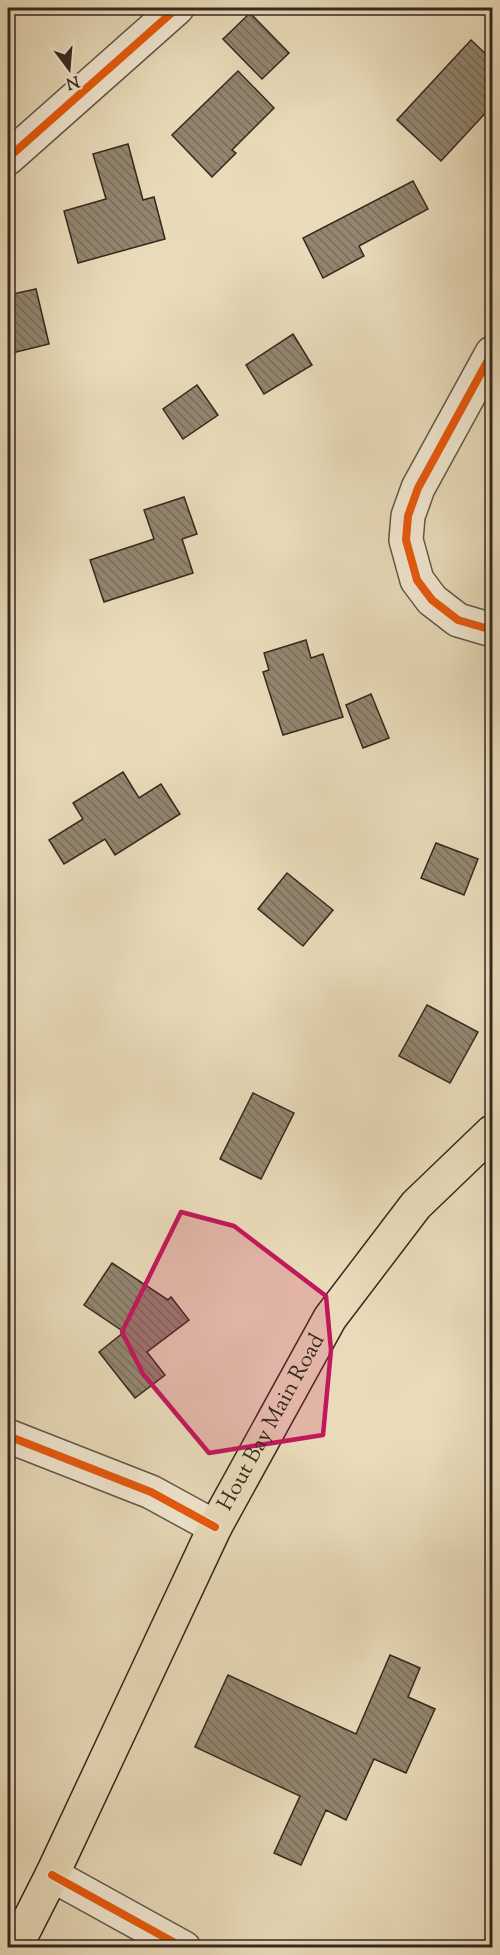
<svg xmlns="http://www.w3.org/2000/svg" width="500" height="1955" font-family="'Sorts Mill Goudy',serif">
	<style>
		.building { fill: url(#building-back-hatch); stroke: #34291f; stroke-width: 1.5 }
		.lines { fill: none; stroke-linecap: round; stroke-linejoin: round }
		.minor-casing { stroke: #615646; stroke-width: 36 }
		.major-casing { stroke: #34291f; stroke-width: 36 }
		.minor { stroke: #f1e8d2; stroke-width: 33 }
		.major { stroke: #e9dbba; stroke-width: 33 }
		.cycleway-casing { stroke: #f1e8d2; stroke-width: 11 }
		.cycleway { stroke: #e8590c; stroke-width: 8 }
		.marked { fill: #c2185b; fill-opacity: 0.2; stroke: #c2185b; stroke-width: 4.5; stroke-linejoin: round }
		.labels { text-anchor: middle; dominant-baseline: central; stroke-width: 4.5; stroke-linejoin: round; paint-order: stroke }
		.street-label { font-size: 22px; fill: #34291f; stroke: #f1e8d2 }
	</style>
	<defs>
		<pattern id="building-back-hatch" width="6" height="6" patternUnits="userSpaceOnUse" patternTransform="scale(1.5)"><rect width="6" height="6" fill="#928670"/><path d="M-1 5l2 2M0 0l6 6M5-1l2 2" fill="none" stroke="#786e5b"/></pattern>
	</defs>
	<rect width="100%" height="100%" fill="#e9dbba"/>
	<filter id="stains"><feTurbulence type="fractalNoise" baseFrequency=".00333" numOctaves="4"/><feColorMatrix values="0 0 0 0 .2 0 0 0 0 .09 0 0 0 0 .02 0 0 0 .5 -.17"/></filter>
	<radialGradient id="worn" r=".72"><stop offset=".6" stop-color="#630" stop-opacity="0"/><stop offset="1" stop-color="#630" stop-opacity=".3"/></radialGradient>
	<!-- building -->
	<path class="building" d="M250,13L289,53L262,79L223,39Z
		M471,40L492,60V106L441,161L397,120Z
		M238,71L274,108L232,150L236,153L212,177L172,135Z
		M128,144L143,200L154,197L165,239L78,263L64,211L106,199L93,154Z
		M413,181L428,209L359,246L364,256L323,278L303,238Z
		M36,289L49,344L8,354V295Z
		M293,334L312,365L264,394L246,365Z
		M197,385L218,415L183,439L163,409Z
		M184,497L197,534L182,539L193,573L104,602L90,560L154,539L144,510Z
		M306,640L311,658L323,654L343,717L283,735L263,672L269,670L264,653Z
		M371,694L389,738L363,748L346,705Z
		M123,772L139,798L161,784L180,814L115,855L105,839L64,864L49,840L83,819L73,803Z
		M436,843L478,859L464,895L421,878Z
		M287,873L333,910L303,946L258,909Z
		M427,1005L478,1032L450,1083L399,1056Z
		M253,1093L294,1113L261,1179L220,1159Z
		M112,1263L168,1300L171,1297L189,1320L147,1352L165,1375L135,1398L99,1352L124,1332L84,1305Z
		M390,1655L420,1668L408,1697L435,1709L406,1773L374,1759L346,1820L326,1810L301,1865L274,1853L300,1796L195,1747L228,1675L356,1734Z"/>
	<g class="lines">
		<defs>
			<path id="minor" d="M8,158L177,8
				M492,353L418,488L408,516L406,540L417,580L432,600L458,620L492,630
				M8,1436L151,1492L215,1527
				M52,1875L184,1948"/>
			<g id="major">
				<path id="s1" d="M15,1948L52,1875L215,1527L330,1318L416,1205L492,1132"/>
			</g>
		</defs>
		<!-- minor casing -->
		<use href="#minor" class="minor-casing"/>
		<!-- major casing -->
		<use href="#major" class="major-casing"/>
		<!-- minor -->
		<use href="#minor" class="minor"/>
		<!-- major -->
		<use href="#major" class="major"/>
		<defs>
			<path id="cycleway" d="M8,158L177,8
				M492,353L418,488L408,516L406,540L417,580L432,600L458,620L492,630
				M8,1436L151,1492L215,1527
				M52,1875L184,1948"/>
		</defs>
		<!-- cycleway casing -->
		<use href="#cycleway" class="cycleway-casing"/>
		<!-- cycleway -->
		<use href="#cycleway" class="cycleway"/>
	</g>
	<!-- marked area -->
	<path class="marked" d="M181,1212L234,1226L326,1296L331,1350L323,1435L209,1453L143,1374L122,1332Z"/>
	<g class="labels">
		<!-- street labels -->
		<g class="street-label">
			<text stroke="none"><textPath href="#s1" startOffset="585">Hout Bay Main Road</textPath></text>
		</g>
	</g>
	<!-- margin -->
	<rect width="500" height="1955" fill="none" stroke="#e9dbba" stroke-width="30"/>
	<rect x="9" y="9" width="482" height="1937" fill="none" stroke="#34291f" stroke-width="3"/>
	<rect x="15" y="15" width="470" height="1925" fill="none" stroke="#34291f" stroke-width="1.5"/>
	<!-- north arrow -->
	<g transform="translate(69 69) rotate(164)" stroke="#f1e8d2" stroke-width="4.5" paint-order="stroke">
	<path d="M0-4.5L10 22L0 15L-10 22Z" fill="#34291f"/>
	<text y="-9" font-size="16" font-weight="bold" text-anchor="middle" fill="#34291f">N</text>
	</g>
	<rect width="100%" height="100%" filter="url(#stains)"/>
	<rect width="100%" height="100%" fill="url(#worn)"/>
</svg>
